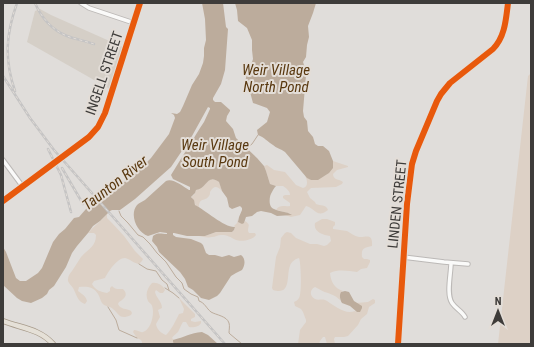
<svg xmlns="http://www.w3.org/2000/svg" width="534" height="347" font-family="'Roboto Condensed',sans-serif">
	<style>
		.built { fill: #d5cfc7 }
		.green { fill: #ddd1c6 }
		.water { fill: #bcac9c }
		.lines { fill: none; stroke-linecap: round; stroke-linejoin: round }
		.stream { stroke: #bcac9c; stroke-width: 1 }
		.minor-casing { stroke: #bcb9b7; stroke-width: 5.5 }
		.major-casing { stroke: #a79b8b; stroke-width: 6 }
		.minor { stroke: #fafaf9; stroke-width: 3.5 }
		.major { stroke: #e5e0d7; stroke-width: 4.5 }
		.rail-casing { stroke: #c5c4c4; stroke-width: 2.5 }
		.rail { stroke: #e3ddd7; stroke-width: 1; stroke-dasharray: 3; stroke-linecap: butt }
		.cycleway-casing { stroke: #e3ddd7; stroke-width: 8 }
		.cycleway { stroke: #e8590c; stroke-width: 6 }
		.labels { text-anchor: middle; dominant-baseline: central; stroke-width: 4; stroke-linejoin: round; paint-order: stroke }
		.street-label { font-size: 14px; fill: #3e3c3a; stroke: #e3ddd7 }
		.water-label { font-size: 15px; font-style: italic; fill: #59380f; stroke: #e3ddd7 }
	</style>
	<rect width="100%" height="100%" fill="#e0ddda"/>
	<!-- built -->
	<path class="built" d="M40,9L51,15L123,47L110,89L27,42L35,11Z"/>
	<!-- green -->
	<path class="green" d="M531,73V344H498L528,76Z
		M333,161L348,166V167L337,170L333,174C333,180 339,179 343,182L342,184L336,187L311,188L307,192L310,198L315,202L316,204C320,206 326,204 328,210C317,219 315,208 306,206L300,215L291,217L285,215L291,214L288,213L276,210C280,204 284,207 290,206V203L283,198V196L285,195H290C290,191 287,189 283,186H276L270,184L266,171L264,166L267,165L274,170L285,172L296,185L303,188C309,186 307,180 305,175L311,180C321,179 334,173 333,161Z
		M211,179C220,179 220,184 222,191C217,186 214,185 210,192C210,193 210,195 209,196C205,202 199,197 199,207L196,206L192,198V196L194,195L196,190C205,188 204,182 211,179Z
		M107,214V218L112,223L124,236L135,251L143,259L142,261L139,264C133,263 130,259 125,258C117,258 108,272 105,278L94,281L92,284C95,290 101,292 107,293L110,291V288L112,286C115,290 119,289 123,289C129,295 124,299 119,302L118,304C121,310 126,308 131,311L132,313L131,315C120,320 120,315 113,309C110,306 105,307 102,303C100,300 100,297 98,294C94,287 87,286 79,287L78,291C82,294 86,296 87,301L85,304C78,302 77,296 74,290C73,286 67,283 68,279C68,276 70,273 72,271C75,266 78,262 81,257C88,249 96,247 96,235L94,233H88C94,226 101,221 107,214Z
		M238,219V222L244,223L245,221C251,225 248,225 248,231L249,233H255L256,235C253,240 241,242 236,240C230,237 228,235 221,235C218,235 215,237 212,237C208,238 203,237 199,236H205L216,232H232L234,230L235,227L234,226L237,223Z
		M322,219H327L335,222V225L333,227V229C338,230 342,230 347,231C351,233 354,236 359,237C365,238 373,232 372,246C365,248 361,247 362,257L364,259H367L370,260V262L367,268L361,269L357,272C349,271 338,269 330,273C331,282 334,288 343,291L341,292L340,300C336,296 333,295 328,293C323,292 320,289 315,287C310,289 309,296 315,299C319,301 322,298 327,301C335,306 345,315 355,311L357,312L360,305L356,303L368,302L373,299L375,300V303L369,307L367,314L361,319L358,325L348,336L344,337H335L334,339L335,344H327L325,337H323L320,341L319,344H298L300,330L306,322V320L303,312L301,309L295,306L294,302C296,301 298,300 299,298C302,293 301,263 299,258C295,259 291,262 290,266C286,275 292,296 273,290L272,288L276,257L280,247L281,238L285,233L287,232L291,233L296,238L310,244H317L324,246L327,245L331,241L330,236C323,235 313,232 315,223Z
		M152,283C157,282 163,285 165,290L163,293H160L156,290L155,292C156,298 162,301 162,308L158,310L160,317L156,324C157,330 161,333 166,335C172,329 175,322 179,314L183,313L184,309L179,298L195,314V317L191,319V321L195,322L201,321V323C199,327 193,328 189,327L186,322H183C181,325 180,328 178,332C176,334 174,335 172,338L174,340H173V342L174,344L169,343L164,344H142V342L141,340L137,338L133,332L134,330C137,330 141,333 143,332C151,330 155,313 152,306C152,304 149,303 148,301C145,295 147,288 152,283Z"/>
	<!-- water -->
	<path class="water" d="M202,3H223L226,27L228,29L225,70L221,84L213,98V100L215,102H221L230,110V111L227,116L226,121L233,129L236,138L257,158L264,166L266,171L270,184L276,186C274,188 273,190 272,192C269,196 268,207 274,209C280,212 286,211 292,215L277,216L271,213L261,211L257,212L252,216L246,217L244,223L242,224L238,222L239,217L242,210V208L240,206L232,209L229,207L227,198L222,191L219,182C207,173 207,189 196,190L195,193L191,197L194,200L195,205C205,210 225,228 235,227L234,230L232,232H216L205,236H187L174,233H173V235L176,237L191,239L201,243L203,245L206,253L209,255H215L222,257L229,255L234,257L241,255C246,259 245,265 242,270L236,273L231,276L220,293L217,296L209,300L201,298L193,290L188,287L185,279L180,272L159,252L157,247L152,241L153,236C158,232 161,234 167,234V233L160,232L148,236C137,232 129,215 137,205C139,203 143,201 145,200C152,194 159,187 166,181C173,178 182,186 189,190H190V187L173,179L171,175L200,128L204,122L210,109V108L208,107L192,136L171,167L135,199L120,210H112L110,211L100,221L93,226L88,233L77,246L72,253L66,267L54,286L49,290L47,294L42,298L31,303L22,301L17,298L3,285V247L6,252L16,278L20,281H26L38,273L42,268L53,242L59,234L65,229L74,218L79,217L86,209L94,205L115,188L121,185L131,176L140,169L151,158L169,134L175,118L174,115L171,113L177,114L180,112L183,106L192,85L199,74L203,63L204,56V48L206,40L205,19Z
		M235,3H316L313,13L308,26L309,37L307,45L306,57L303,62L305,68L306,75L303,111L304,117L307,121L308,131L313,137L315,144L318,146H323L329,151L333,161V168L329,173L318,180H311L307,178L285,152C281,149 276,148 273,145C268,142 264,137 258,135L257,130L267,122L270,112L267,108L253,103L250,92L245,81L246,78V68L248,65L252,62L253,59L252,50V40L247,28L238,21L237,10Z
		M345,291L349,292L354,301L362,306V308L360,312H357L350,306L342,303C340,300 339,295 341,292Z
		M202,332L208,335L218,344H174L173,342V340C185,337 190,333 202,332Z"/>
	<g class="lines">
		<!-- stream -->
		<path class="stream" d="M247,148L252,144L258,135
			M119,211L121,216L128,223L138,235L143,237L150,244L157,253L166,262L176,277L182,283L184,289L191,294L198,297L199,301C205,303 206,308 211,312C216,315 227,316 229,323C230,326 229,330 229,333L230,334L242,344
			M139,264L147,269L156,271L162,280L167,284L169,290
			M165,288L173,293L179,298
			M108,307L116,320L119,330L137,338"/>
		<defs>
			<path id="minor" d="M81,3L89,8L134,23
				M3,160L23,187
				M3,201L89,137L98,127L105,113L140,3
				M403,257L444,262L468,264
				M451,263C451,274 446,294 452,303C456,309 462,311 465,317
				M398,344L407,204L412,164L416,151L437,101L441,94L450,83L493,49C505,37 506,19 508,3"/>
			<path id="major" d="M3,321C21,328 40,329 53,344"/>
		</defs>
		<!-- minor casing -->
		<use href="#minor" class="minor-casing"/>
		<!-- major casing -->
		<use href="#major" class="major-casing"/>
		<!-- minor -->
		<use href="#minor" class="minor"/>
		<!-- major -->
		<use href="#major" class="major"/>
		<defs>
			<path id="rail" d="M35,3C41,17 52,30 67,36C75,39 85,41 94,44
				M3,76L30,118L54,150L225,344
				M15,91C4,59 6,34 17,3
				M48,149L61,175L71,212
				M62,168L83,204"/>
		</defs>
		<!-- rail casing -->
		<use href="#rail" class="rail-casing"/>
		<!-- rail -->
		<use href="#rail" class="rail"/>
		<defs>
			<path id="cycleway" d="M3,201L89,137L98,127L105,113L140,3
				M398,344L407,204L412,164L416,151L437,101L441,94L450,83L493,49C505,37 506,19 508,3"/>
		</defs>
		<!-- cycleway casing -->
		<use href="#cycleway" class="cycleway-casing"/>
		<!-- cycleway -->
		<use href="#cycleway" class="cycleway"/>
	</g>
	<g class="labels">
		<!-- street labels -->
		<g class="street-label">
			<text transform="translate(104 73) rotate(-71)">INGELL STREET</text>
			<text transform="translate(397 204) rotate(-84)">LINDEN STREET</text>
		</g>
		<!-- water labels -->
		<g class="water-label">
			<text x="276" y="70">Weir Village<tspan x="276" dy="17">North Pond</tspan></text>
			<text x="215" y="145">Weir Village<tspan x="215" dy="17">South Pond</tspan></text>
			<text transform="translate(115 183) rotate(-38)">Taunton River</text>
		</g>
	</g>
	<!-- border -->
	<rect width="534" height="347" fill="none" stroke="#3e3c3a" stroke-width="8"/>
	<!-- north arrow -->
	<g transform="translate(498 311)" stroke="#e3ddd7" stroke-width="3" paint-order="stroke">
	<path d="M0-3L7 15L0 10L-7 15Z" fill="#3e3c3a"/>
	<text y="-6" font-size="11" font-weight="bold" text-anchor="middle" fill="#3e3c3a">N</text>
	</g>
</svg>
